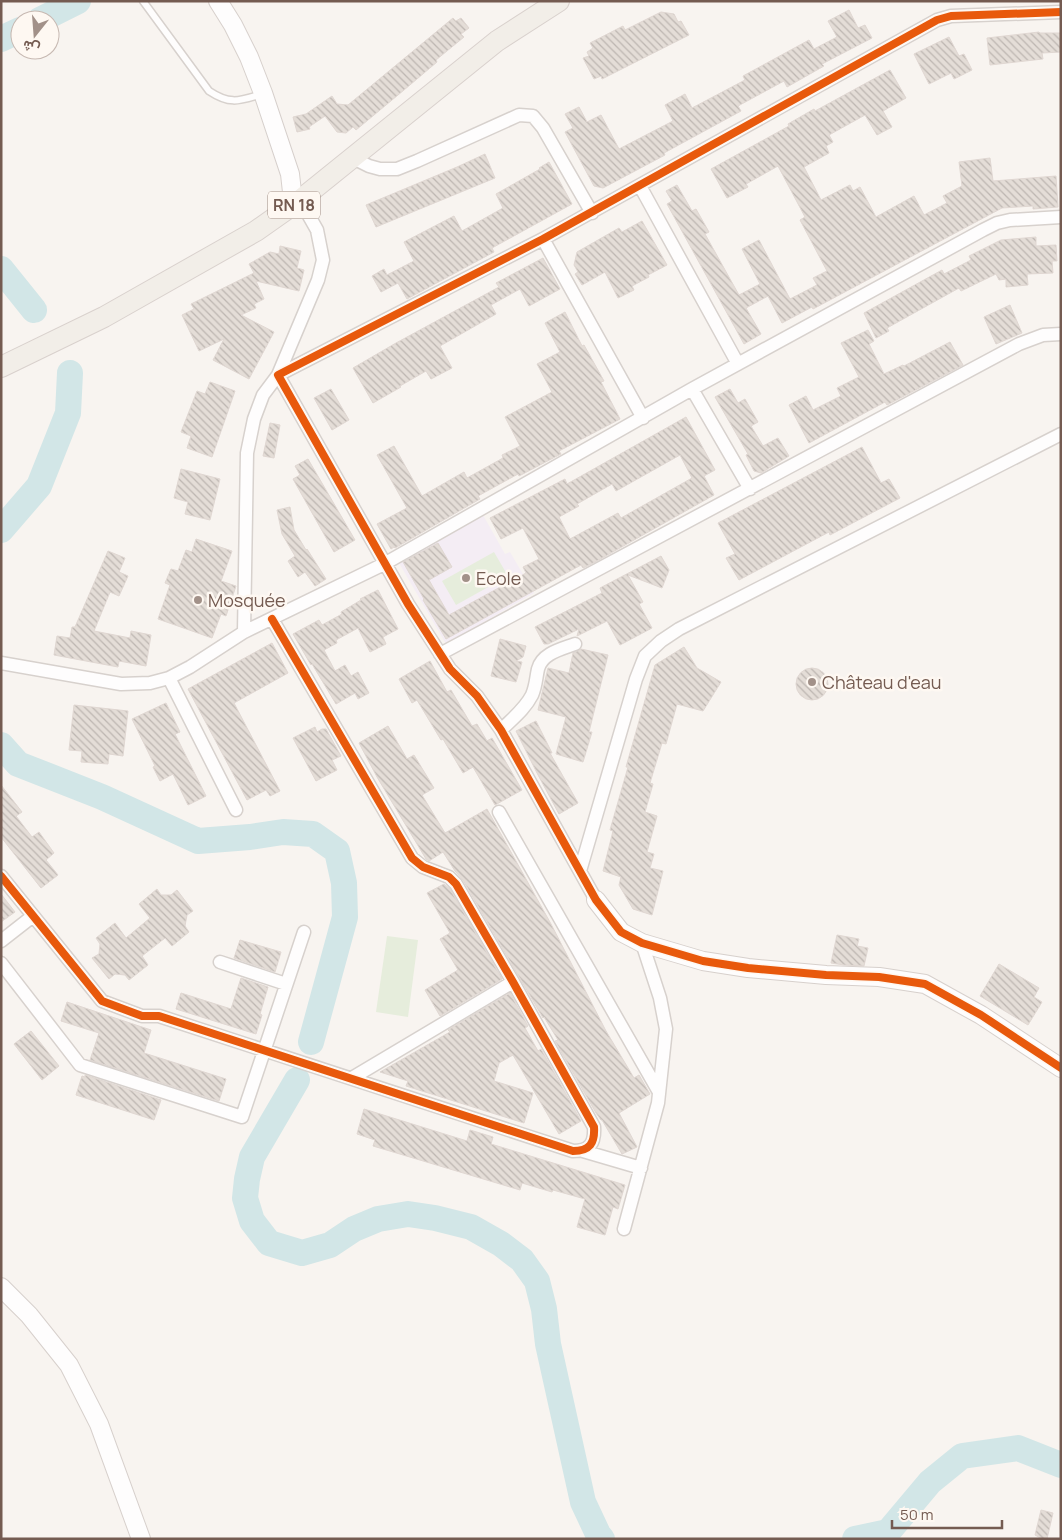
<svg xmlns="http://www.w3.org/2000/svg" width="1062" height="1540" font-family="Manrope,Vazirmatn,sans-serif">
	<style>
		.education { fill: #f4edf4 }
		.pitch { fill: #e6eddc }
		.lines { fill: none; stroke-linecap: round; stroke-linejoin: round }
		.river { stroke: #d2e6e7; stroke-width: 26 }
		.building { fill: url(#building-back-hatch); stroke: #e0d7d2; fill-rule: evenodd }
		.lane-casing { stroke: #d7d1cd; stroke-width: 9 }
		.street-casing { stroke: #d7d1cd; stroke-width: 15 }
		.secondary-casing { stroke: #d7d0cc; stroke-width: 20 }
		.primary-casing { stroke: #d9d1cd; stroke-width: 22 }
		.lane { stroke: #fefdfd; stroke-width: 6 }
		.street { stroke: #fefdfd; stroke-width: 12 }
		.secondary { stroke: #fefdfd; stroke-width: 18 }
		.primary { stroke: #f2eee8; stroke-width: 20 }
		.cycleway-casing { stroke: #fef8f2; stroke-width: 11 }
		.cycleway { stroke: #e8590c; stroke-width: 8 }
		.poi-dot { fill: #a29189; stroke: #fef8f2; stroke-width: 2 }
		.labels { text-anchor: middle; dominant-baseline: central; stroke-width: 5; stroke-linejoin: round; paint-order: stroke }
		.shield { fill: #fef8f2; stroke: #9d8a81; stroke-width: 1 }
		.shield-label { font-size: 16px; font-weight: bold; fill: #745b51 }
		.poi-label { font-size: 18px; fill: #745b51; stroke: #fef8f2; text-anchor: start }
	</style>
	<defs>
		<pattern id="building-back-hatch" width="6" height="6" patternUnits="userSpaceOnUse" patternTransform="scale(1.25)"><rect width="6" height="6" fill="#e4ddd7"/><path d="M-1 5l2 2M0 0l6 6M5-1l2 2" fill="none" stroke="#bdb6b1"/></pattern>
	</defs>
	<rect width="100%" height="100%" fill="#f8f4f0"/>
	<!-- education -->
	<path class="education" d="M483,515L505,554L510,552L534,593L446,644L399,563Z"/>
	<!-- pitch -->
	<path class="pitch" d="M494,552L508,576L456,605L442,581Z
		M387,936L418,940L408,1017L376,1012Z"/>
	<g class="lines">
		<!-- river -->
		<path class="river" d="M40,20L78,1
			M1,39L20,30
			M1,269L34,310
			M1,530L39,486L68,413L70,373
			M1,745L18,764L102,797L198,841L250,837L283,832L313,834L337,851L344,883L345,917L311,1042
			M297,1080L252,1157L247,1179L245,1198L252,1221L269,1243L302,1253L330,1245L354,1229L378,1219L408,1214L435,1218L471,1227L501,1244L522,1260L537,1281L544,1309L548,1344L583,1502L598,1534L602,1539
			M855,1539L888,1532L930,1482L962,1456L1018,1448L1061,1465"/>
	</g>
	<!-- building -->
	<path class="building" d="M849,10L858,28L865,25L872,38L822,64L824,66L787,87L784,81L738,106L741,111L664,153L665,155L603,188L594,186L565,132L573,128L565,114L579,107L587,122L601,115L619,149L673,121L665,105L685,94L692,108L745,80L743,76L809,40L814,49L837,37L828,21Z
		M661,12L674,14L678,22L681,21L689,35L602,79L601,76L594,79L583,58L589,56L587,52L593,48L590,43L623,26L625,30Z
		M453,18L456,21L461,18L469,28L461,34L464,37L436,60L437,62L404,90L356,130L353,127L346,133L337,132L325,116L309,127L310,129L297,132L293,117L306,114L332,96L337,104L348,105Z
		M1039,32L1040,33H1061V52L1042,53L1043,59L990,65L987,38Z
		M949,37L959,56L964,54L972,70L954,79L951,73L929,84L914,54Z
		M890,70L906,98L883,111L892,127L877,135L865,115L829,135L833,142L826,146L829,153L804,167L821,200L850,185L853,191L860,187L876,217L914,196L924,215L947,203L943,196L962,186L959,162L990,158L993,181L1056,176L1058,207L1033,209V206L1002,208L813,309L812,307L782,323L768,296L746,308L761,334L744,344L667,204L672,201L666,191L677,185L692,211L696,209L709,232L705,234L739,295L760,284L742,249L759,240L790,299L817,285L813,278L827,271L800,220L805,217L778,166L746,184L748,187L727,198L711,169L789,126L788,124L814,109L815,111Z
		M485,154L495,178L376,227L366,205L457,167Z
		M549,162L572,204L492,248L494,252L407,299L398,283L381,292L372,276L384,269L387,275L414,261L404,242L454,216L462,231L503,208L496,194L540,169L539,168Z
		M642,221L667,265L648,275L649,277L632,286L634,290L618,298L605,272L582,285L575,274L578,272L574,265L577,252L619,228L622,232Z
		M1036,237V246L1056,245L1057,261H1052L1053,273L1027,274L1028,285L1006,287V279L999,280L996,274L961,291L959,288L887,328L889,331L876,338L864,313L942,270L944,274L971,260L969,256L1001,240Z
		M280,246L301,251L297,268L304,270L299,291L256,281L264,299L254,304L256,308L241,315L274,332L249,379L213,360L224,339L199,351L182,315L194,309L191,304L254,273L249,264L270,252L279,254Z
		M543,258L560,289L529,306L520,289L491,305L496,314L440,346L452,368L431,379L426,371L400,386L401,387L373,403L353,368L396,343L499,287L496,283Z
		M1010,305L1022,333L996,344L984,317Z
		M565,312L582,346L584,345L604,381L601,382L620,419L559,451L561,454L557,456L519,476L518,474L478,496L480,499L395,548L394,547L391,549L377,524L407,508L377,455L394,446L422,496L464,472L467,478L503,458L502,455L520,446L505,417L552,392L537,364L560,352L545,323Z
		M868,330L874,341L869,344L884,374L903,365L904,366L950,342L963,365L887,405L885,402L809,443L789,405L806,396L813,410L841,396L837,388L859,377L841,343Z
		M210,382L235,391L212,457L187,448L191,436L181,432L197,391L205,394Z
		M331,389L349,420L332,430L314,398Z
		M730,389L738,403L745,399L758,422L751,426L763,446L778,438L789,456L761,473L754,471L746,455L748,454L715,397Z
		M686,417L715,470L704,476L714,495L595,562L583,568L581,565L446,639L423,600L424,599L403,562L438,543L452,567L429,580L449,615L526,573L523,567L539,559L523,528L501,539L490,518L565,479L567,484ZM680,455L692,478L621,518L618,513L570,539L559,517L579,506L577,504L612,484L616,491Z
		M270,423L280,425L274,458L263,456Z
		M862,447L881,483L889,479L900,498L830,535L829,532L739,580L726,558L735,554L718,523Z
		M308,459L355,540L334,552L293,479L300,475L295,466Z
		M181,469L220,479L210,520L185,514L188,502L174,498Z
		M290,507L294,530L306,550L307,549L326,579L315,586L305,572L298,577L288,561L295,556L282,534L277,510Z
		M196,539L232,551L221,581L236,586L226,616L221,614L212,638L158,619L170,585L165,583L171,569L178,571L186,550L192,552Z
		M108,551L125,558L119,572L128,576L119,596L110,592L94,631L130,638L131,631L151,635L146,666L119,661L118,667L54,655L57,636L70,638L72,627H75Z
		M661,556L669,570L662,588L628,575L643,602L639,604L652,628L620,645L607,621L577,636L579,629L548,644H544L535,627L602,593L600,588Z
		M378,590L398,629L383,637L386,644L370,652L358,628L336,640L337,643L324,650L335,671L345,665L351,676L358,672L369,693L358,699L355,693L336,704L312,664L311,665L293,634L319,620L322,625L342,614L341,612L361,600L360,599Z
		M500,639L526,646L523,657L516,661L522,662L516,682L491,676Z
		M272,643L288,673L234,703L280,791L270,796L266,790L247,800L188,689Z
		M684,647L697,668L721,682L703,711L677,704L666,744L662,743L650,783L653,784L645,812L657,816L647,852L654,854L650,868L663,871L652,915L633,909L619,885L621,877L603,871L613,831L610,830L628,767H626L655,665Z
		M581,649L608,655L589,732H592L583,762L556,754L566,717L538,710L548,668L569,673L573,653Z
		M430,661L447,692L451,690L472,726L477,724L487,741L492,738L522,790L495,805L473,767L463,773L443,739L441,740L417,700L412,703L399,679Z
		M796 684a16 16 0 1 1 32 0a16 16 0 1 1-32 0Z
		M166,703L180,732L175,734L206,796L188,805L173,774L160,781L153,767L155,766L132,719Z
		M74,705L128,711L123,756L109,754L108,764L81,762L82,751L69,750Z
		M536,721L552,753H550L578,803L559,814L537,773L516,731Z
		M388,726L407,759L414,755L434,788L422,795L445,833L487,809L551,924L606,1031L634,1078L639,1075L650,1094L619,1113L637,1147L622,1154L602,1120H601L596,1113L555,1041L558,1040L544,1017L543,1018L463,880L455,871L443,852L429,861L426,859L377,777L359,743Z
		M315,727L317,732L322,729H326L341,756L332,760L337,770L316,781L293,738Z
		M1,785L22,812L16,816L32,837L39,832L54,853L46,860L58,875L41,888L1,837Z
		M444,884L450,889L502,979L440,1016L425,990L458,970L440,939L450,933L427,893Z
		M157,889L161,895H171L177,890L193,911L187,915L185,926L189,932L172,946L165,938L142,956L148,965L129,980L125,975L115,974L109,979L92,958L99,954L100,944L96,938L115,923L126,938L150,918L139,904Z
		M1,894L15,912L1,922Z
		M837,935L859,939L857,946L868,948L864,966L844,965L831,963Z
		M240,940L281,952L275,972L234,958Z
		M999,964L1039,988L1034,997L1042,1002L1028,1025L980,996Z
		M241,978L268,987L260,1014L262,1015L256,1034L176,1009L181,993L231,1009Z
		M510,993L528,1026L525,1028L538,1051L541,1049L581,1121L559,1134L513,1055L499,1063L494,1081L533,1093L524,1123L406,1086L408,1081L380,1072L450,1032L448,1030Z
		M67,1002L151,1030L144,1053L226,1079L219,1101L90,1060L99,1033L61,1021Z
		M31,1031L59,1066L42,1080L14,1044Z
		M85,1075L161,1100L154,1120L76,1095L82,1076L85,1077Z
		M364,1109L467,1141L470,1130L493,1137L491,1144L625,1185L618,1209L613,1207L605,1235L577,1227L585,1199L553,1190L552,1192L522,1183L520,1190L373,1146L375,1140L357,1134Z
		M1041,1510L1053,1513L1047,1539H1042L1035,1535Z"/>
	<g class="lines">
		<defs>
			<path id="lane" d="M143,1L209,91C230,105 239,101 262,94"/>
			<path id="street" d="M353,158L369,166L380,169H397L417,161L519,115L533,116L543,128L592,213
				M640,186L738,364
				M543,239L643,418
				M692,389L750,489
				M244,632L247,453L254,419L263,395L278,375L318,280L323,260L317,230L300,200
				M440,654L1019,344L1043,335L1061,334
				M1,663L121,684L150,683L169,678L190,667L244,632L384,564L692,389L983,230L997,223L1010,220L1061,217
				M169,678L236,810
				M501,730C512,719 525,709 532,695C536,686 536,678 538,669C542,653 562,649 575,644
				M499,812L659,1092
				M580,871L636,679L645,656L661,641L679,629L1061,434
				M1,876L102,1001L142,1016H159L573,1151C590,1151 595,1143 594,1127L513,982L456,884L449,877L423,867L412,858L272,619
				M596,900L501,730L477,696L450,669L408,604L278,375L543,239L937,20L951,16L1061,12
				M1,941L33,916
				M220,962L286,984
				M1,963L80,1065L242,1117L304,932
				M352,1078L513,982
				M583,1151L641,1168
				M624,1229L658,1103L666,1029L660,998L642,943"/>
			<path id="secondary" d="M218,1L233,25L249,57L263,93L290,174L292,192L300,200
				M596,900L621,932L642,943L703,961L748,968L826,975L879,977L925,984L981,1015L1061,1068
				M1,1287L29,1315L69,1365L99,1424L141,1539"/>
			<path id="primary" d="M1,367L104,317L256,231L300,200L497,41L559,1"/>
		</defs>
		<!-- lane casing -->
		<use href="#lane" class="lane-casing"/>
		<!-- street casing -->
		<use href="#street" class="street-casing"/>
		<!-- secondary casing -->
		<use href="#secondary" class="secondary-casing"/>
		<!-- primary casing -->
		<use href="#primary" class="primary-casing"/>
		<!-- lane -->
		<use href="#lane" class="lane"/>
		<!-- street -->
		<use href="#street" class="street"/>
		<!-- secondary -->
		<use href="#secondary" class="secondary"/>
		<!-- primary -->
		<use href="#primary" class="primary"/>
		<defs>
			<path id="cycleway" d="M1061,12L951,16L937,20L543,239L278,375L408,604L450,669L477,696L501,730L596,900L621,932L642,943L703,961L748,968L826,975L879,977L925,984L981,1015L1061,1068
				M1,876L102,1001L142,1016H159L573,1151C590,1151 595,1143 594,1127L513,982L456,884L449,877L423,867L412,858L272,619"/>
		</defs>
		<!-- cycleway casing -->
		<use href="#cycleway" class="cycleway-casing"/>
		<!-- cycleway -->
		<use href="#cycleway" class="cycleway"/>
	</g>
	<!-- markers -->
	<g class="poi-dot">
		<circle cx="466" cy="578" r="5"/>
		<circle cx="198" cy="600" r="5"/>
		<circle cx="812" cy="682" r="5"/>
	</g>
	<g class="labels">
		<!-- shield labels -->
		<rect class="shield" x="268" y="191.5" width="52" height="27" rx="4"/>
		<g class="shield-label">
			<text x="294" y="205">RN 18</text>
		</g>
		<!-- poi labels -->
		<g class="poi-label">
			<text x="476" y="578">Ecole</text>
			<text x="208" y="600">Mosquée</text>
			<text x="822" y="682">Château d'eau</text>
		</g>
	</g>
	<!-- border -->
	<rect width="1062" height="1540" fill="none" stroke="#745b51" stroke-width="5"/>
	<!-- north arrow -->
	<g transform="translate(35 35) rotate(197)"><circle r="24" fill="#fef8f2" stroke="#c7b9b2"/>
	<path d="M0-4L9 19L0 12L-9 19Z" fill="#a29189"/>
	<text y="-8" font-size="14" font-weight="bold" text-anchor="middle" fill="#745b51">ش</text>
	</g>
	<!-- scale -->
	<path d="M892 1520v8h110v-8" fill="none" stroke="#745b51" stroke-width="2.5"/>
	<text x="900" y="1520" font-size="15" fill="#745b51" stroke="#fef8f2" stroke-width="4" paint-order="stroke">50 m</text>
</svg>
